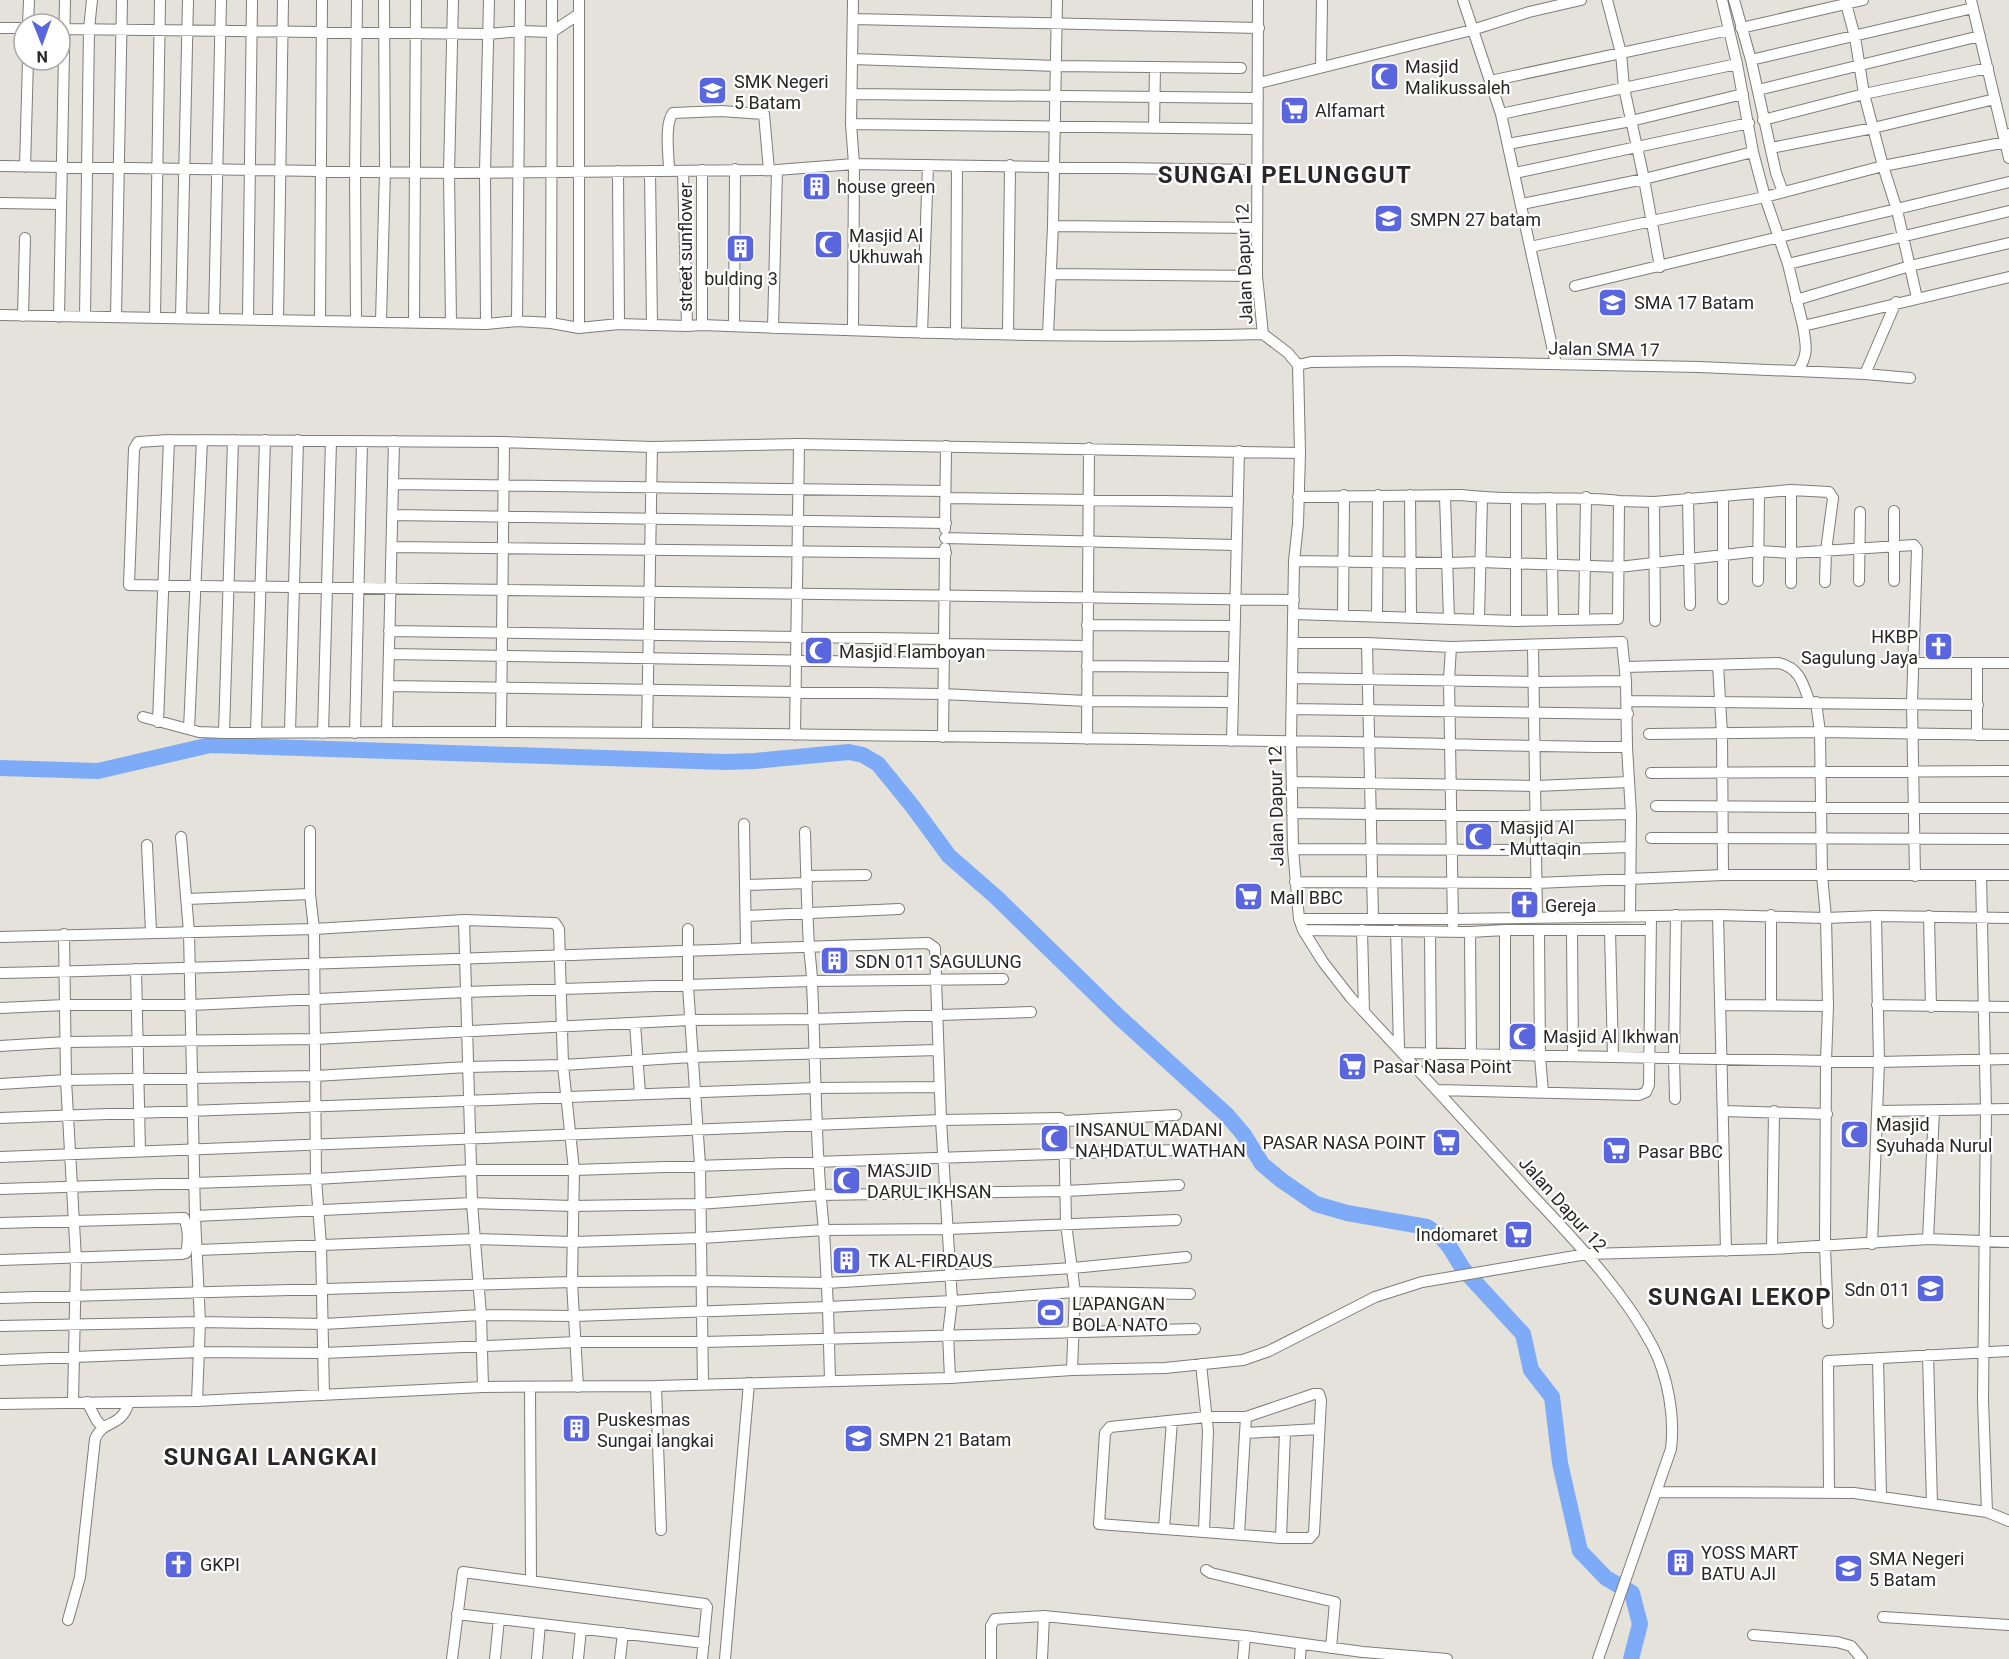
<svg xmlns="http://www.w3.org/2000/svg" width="2009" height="1659" font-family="Roboto,sans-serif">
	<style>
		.green { fill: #c0b274 }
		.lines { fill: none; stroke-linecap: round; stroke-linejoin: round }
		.river { stroke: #7eabf7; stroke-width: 16 }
		.minor-casing { stroke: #7e7d76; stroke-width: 12 }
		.minor { stroke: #fff; stroke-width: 10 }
		.labels { text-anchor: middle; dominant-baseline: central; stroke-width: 4.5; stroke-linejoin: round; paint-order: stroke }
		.poi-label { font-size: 18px; fill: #282725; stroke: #fff; text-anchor: start }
		.street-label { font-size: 18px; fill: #282725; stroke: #fff }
		.district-label { font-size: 24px; font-weight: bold; letter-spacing: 1.5px; fill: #282725; stroke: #fff }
	</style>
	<rect width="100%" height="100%" fill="#e4e2db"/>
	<!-- green -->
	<path class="green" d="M1044,1301H1057L1058,1324L1044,1325Z"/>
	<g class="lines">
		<!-- river -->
		<path class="river" d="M0,768L98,771L210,745L725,762L755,761L849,752L863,755L878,764L913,807L949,856L996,897L1119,1017L1227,1115L1244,1135L1262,1164L1281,1180L1316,1204L1347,1213L1427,1227L1439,1235L1449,1246L1463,1269L1523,1334L1531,1370L1552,1397L1560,1463L1580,1551L1606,1578L1632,1593L1640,1624L1631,1659"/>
		<defs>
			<path id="minor" d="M1258,0L1257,276L1263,334L1288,353L1298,365L1300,453L1298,524L1294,561L1291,741L1293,849L1299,919L1303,930L1323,962L1351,998C1409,1060 1466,1122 1523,1185C1569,1235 1621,1286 1653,1347C1668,1377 1675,1417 1671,1449L1598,1659
				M1463,0L1501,114L1530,247L1765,197L1883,166L2006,142L2009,134
				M1607,0L1621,53L1624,88L1644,179L1660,267
				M1722,0L1737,64L1753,152L1765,197L1788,264L1803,326L2009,277
				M1734,0L1751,60L1776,173L1783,192
				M1845,0L1855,37L1864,94L1883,166L1897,210L1917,298
				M1971,0L2009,158
				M853,19L1259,28
				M28,24L29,1
				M0,28H24
				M1741,28L1863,0
				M60,29L489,34L520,31L552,32L579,14
				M853,59L1056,66L1241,68
				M1751,60L1973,8
				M1321,67L1322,0
				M1490,81L1729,30
				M1259,83L1472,30L1529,12L1581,0
				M1758,90L1980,36
				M852,94L1258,98
				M1501,114L1737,64
				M1763,120L1864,94L1988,68
				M851,124L1257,129
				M1154,128L1155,67
				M1508,144L1631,121L1743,94
				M1771,148L1873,128L1995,99
				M0,166L449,173L777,170L854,164L1257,170
				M25,167L28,60
				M702,170V325
				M618,171L619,324
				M650,171L652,325
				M669,171C669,156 664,124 673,113L721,111L764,114L769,170
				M683,171L687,326
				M1515,173L1749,123
				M0,203L61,204
				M1522,204L1644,179L1753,152
				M1053,226L1257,228
				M1530,247L1556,364
				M1788,264L2009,211
				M1051,274L1257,276
				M1575,286L2009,182
				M1796,300L1910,266L2009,243
				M0,315L486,324L517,321L551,323L579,328L619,324L687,326L702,325C889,332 1076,339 1263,334
				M23,316L25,238
				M59,317L65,0
				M85,317L89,29L92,0
				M116,317L122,0
				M155,318L160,0
				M181,318L188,0
				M214,319L221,0
				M248,319L252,0
				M278,320L283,0
				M356,320L355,171L357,0
				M320,321L322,0
				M381,321L385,171L384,0
				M517,321L520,0
				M414,322L416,0
				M451,323L449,173L453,0
				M551,323L552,0
				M486,324L485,172L489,0
				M734,325L735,169
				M579,328V0
				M773,328L777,170
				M853,329L854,164L851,124L853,0
				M922,333L928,165
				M956,334L957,166
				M1008,334L1010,165
				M1048,334L1053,226L1057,0
				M1298,365L1311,362L1398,361L1699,367L1865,374L1910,378
				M1798,371C1809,353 1806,346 1803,326
				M1865,374L1896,302
				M393,484L945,491
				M1410,495L1411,617
				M1445,496L1449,619
				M946,498L1237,502
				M1516,498V621
				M1551,498L1553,619
				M1688,498L1690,605
				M1619,501L1654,502L1791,490L1829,492L1833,498L1826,551L1825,582
				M1654,502L1655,621
				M1894,511V581
				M393,515L946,523
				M945,529L946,446
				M945,538L1236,545
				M392,547L946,553
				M1294,561L1447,563L1481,562L1619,567L1759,551L1791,553L1914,545L1917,549L1912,703L1915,876
				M1758,581L1759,494
				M1859,581L1860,512
				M1791,583V490
				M1723,599V497
				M1294,600L129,585L134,449L138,442L169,440L504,442L652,447L799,444L1300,453
				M1293,614L1516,621L1618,619L1619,501C1567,495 1514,502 1462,495L1298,497
				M1343,615L1344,495
				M1377,616L1378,495
				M1479,618L1482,498
				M1584,619L1586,497
				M1087,625L1234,626
				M389,631L944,639
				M1293,643H1367L1451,647L1622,642L1626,681L1627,747L1631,814L1630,915
				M1367,643L1373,918
				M944,644L1087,646
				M1533,646L1537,918
				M1451,647L1449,680L1453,925
				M389,654L944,663
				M1915,663H2009
				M1977,663V735
				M1718,665L1722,734L1723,875
				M1087,666L1233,667
				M1625,667L1779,663C1800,668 1803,684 1810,703
				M1292,678L1534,682L1626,681
				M388,686L943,694L1087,701L1233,702
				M1627,701L1978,705
				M1816,702L1820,732L1822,875L1826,918L1828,1006L1826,1061L1825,1246L1828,1323
				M1292,709L1628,714
				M143,717L199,732L224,733C598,729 972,737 1345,742C1439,743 1533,747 1627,747
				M158,722L169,440
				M189,729L202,440
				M501,731L504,442
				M290,732L298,440
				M387,732L394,441
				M224,733L233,440
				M256,733L265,440
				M323,733L331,441
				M355,733L362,441
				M647,733L652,447
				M1649,734L1820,732L2009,735
				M795,735L799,444
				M943,737L945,548
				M1087,739L1089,448
				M1232,741L1239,451
				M1651,773L2009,771
				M1293,782L1536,786L1629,782
				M1656,806L2009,808
				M1292,813L1536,816L1631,814
				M744,824L746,948
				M310,831V894L314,929L316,1179L321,1245L324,1395
				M805,832C806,870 807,909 809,947C810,959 812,971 812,983C816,1065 815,1148 824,1230L948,1229L1176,1220
				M181,837L189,932L195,1216L200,1322L197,1401
				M1651,838L2009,839
				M147,845L151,932
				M1293,849L1537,850L1631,847
				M1981,875L1986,1110L1983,1400L1987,1512
				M807,876L866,875
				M1295,882L1537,883L1723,875H2009
				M745,885L807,883
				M187,899L310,894
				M1718,915L1726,1251
				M1771,915V1004
				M746,916L899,909
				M1929,916L1931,1007
				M1299,919H1452L1718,915L1826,918L1876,916L2009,918
				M464,920L472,1203L481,1315L483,1387
				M688,929V986L700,1165L703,1384
				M1303,930L1470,932L1505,930H1650
				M1362,930L1364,1012
				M1396,930L1399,1048
				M1505,930V1057
				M1572,930L1573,1056
				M1610,930L1613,1057
				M1539,931L1540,1057L1543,1092
				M1430,932L1431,1054
				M1470,932L1471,1055
				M64,934L66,1080L76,1259L73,1402
				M0,937L314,929L464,920L555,923L559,929L563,1065L574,1170L572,1282L578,1387
				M136,969L140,1151
				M0,973C309,966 619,952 928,943L935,948V951L941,1120L952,1301L948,1334L950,1378
				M1721,1005L1828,1006
				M1877,1005L2009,1007
				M0,1008L65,1005H191L466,992L812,981L1003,979
				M635,1023L640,1094
				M0,1046L66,1042L315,1039L690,1020L813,1019L1031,1012
				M1404,1053L1879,1062L2009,1059
				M0,1084L66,1080L315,1076L468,1067L563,1065L692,1057L938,1050
				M1438,1090L1639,1095L1646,1092L1649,1085L1651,916
				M1675,1099L1674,1059L1676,915
				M1723,1111L1827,1114
				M1878,1111L2009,1109
				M0,1118L814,1088L940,1087
				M1064,1121L1066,1224L1075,1292L1072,1370
				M0,1157L941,1120L1060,1118L1064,1121L1176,1115
				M0,1189L316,1179L471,1170H574L1176,1150
				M195,1216L472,1203L572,1206L699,1204L820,1195L1066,1191L1179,1185
				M0,1223L184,1218C189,1230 189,1240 186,1253L182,1254L0,1260
				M1928,1239L1934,1111
				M1872,1244L1879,1062L1876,916
				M1772,1249L1774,1111
				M198,1250L474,1239L573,1242L702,1238L824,1230L828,1307L830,1380
				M0,1298L572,1282L701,1281L827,1283L1073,1268L1186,1257
				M0,1326L200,1322L324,1324L481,1315L575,1316L828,1307L952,1301L1075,1292L1190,1294
				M1928,1355L1932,1504
				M1878,1358L1881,1496
				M0,1360L199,1352L324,1353L576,1342H703L1195,1329
				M1201,1364L1208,1431L1204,1531
				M656,1386L661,1530
				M530,1387L531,1580
				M1314,1394H1319L1321,1400L1314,1533L1310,1538H1281L1099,1524L1105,1433L1110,1427L1206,1417H1246Z
				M87,1402L97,1421L103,1427
				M0,1404L197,1401L483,1387L656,1386L950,1378L1072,1370L1165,1368L1243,1360L1269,1351L1375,1297L1422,1282L1587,1254L1772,1249L1928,1239L2009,1242
				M1246,1433L1319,1429
				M1657,1492L1854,1493L1987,1512L2009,1521
				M1829,1493L1828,1361L2009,1351
				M1164,1528L1172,1421
				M1239,1534L1246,1417
				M1281,1538L1285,1432
				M1206,1570L1211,1573L1335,1602L1331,1648
				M457,1614L704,1643
				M1883,1617L2009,1625
				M68,1620L80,1577L95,1439C104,1418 121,1429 129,1402
				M1753,1635L1837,1642L1851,1646L1862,1659
				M452,1659L463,1572L705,1604L707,1607L702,1659
				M495,1659L499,1619
				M537,1659L540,1624
				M578,1659L581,1629
				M620,1659L623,1633
				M725,1659L749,1383
				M991,1659V1626L995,1619L1044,1616L1245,1636L1363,1652L1447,1659
				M1042,1659L1044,1616
				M1243,1659L1245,1636
				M1300,1659L1301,1644"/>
		</defs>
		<!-- minor casing -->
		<use href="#minor" class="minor-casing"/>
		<!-- minor -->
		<use href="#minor" class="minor"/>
	</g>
	<!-- icons -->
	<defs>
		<symbol id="mosque-square" viewBox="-11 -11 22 22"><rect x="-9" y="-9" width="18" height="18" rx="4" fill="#5966dd" stroke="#fff"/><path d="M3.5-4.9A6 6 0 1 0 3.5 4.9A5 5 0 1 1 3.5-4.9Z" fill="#fff"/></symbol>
		<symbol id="school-square" viewBox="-11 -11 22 22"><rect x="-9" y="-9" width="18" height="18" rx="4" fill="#5966dd" stroke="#fff"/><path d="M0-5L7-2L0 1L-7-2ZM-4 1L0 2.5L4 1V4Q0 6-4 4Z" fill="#fff"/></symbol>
		<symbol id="supermarket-square" viewBox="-11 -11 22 22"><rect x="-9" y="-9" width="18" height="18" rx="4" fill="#5966dd" stroke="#fff"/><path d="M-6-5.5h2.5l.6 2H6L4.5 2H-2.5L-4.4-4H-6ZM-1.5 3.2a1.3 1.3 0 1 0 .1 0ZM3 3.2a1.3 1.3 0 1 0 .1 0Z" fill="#fff"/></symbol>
		<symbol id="building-square" viewBox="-11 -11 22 22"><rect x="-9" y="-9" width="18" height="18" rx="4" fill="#5966dd" stroke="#fff"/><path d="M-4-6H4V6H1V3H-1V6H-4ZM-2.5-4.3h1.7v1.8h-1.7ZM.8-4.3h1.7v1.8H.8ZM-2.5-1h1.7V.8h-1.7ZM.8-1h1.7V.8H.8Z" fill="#fff"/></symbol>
		<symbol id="church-square" viewBox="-11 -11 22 22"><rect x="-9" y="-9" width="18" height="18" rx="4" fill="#5966dd" stroke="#fff"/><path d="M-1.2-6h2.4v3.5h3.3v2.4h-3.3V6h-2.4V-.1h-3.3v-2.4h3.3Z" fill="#fff"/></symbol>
		<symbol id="stadium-square" viewBox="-11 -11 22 22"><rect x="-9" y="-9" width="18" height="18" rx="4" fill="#5966dd" stroke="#fff"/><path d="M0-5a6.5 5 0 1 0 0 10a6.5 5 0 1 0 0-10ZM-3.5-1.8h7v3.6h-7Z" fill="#fff"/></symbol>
	</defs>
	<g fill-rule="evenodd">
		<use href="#mosque-square" x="1368" y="60" width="33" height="33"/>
		<use href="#school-square" x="696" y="74" width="33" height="33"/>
		<use href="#supermarket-square" x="1278" y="94" width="33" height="33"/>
		<use href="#building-square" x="800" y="170" width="33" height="33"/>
		<use href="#school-square" x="1372" y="202" width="33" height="33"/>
		<use href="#mosque-square" x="812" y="228" width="33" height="33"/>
		<use href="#building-square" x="724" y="232" width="33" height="33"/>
		<use href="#school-square" x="1596" y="286" width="33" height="33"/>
		<use href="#church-square" x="1922" y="630" width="33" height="33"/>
		<use href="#mosque-square" x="802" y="634" width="33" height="33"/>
		<use href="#mosque-square" x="1462" y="820" width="33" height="33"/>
		<use href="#supermarket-square" x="1232" y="880" width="33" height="33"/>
		<use href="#church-square" x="1508" y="888" width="33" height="33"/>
		<use href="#building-square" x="818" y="944" width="33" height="33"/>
		<use href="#mosque-square" x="1506" y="1020" width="33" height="33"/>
		<use href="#supermarket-square" x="1336" y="1050" width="33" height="33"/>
		<use href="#mosque-square" x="1838" y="1118" width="33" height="33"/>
		<use href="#mosque-square" x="1038" y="1122" width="33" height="33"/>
		<use href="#supermarket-square" x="1430" y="1126" width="33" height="33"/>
		<use href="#supermarket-square" x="1600" y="1134" width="33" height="33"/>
		<use href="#mosque-square" x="830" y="1164" width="33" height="33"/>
		<use href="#supermarket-square" x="1502" y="1218" width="33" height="33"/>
		<use href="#building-square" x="830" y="1244" width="33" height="33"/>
		<use href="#school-square" x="1914" y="1272" width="33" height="33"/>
		<use href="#stadium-square" x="1034" y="1296" width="33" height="33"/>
		<use href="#building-square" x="560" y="1412" width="33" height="33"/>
		<use href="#school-square" x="842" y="1422" width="33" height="33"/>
		<use href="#building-square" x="1664" y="1546" width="33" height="33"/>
		<use href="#church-square" x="162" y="1548" width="33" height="33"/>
		<use href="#school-square" x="1832" y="1552" width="33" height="33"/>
	</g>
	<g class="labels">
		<!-- poi labels -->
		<g class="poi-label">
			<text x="1405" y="66">Masjid<tspan x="1405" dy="21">Malikussaleh</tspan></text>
			<text x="734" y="81">SMK Negeri<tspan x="734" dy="21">5 Batam</tspan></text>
			<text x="1315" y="110">Alfamart</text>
			<text x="837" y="186">house green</text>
			<text x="1410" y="219">SMPN 27 batam</text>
			<text x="849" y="235">Masjid Al<tspan x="849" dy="21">Ukhuwah</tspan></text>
			<text x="741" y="278" text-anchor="middle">bulding 3</text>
			<text x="1634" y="302">SMA 17 Batam</text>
			<text x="1918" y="636" text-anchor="end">HKBP<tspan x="1918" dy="21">Sagulung Jaya</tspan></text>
			<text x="839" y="651">Masjid Flamboyan</text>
			<text x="1500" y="827">Masjid Al<tspan x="1500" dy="21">- Muttaqin</tspan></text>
			<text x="1270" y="897">Mall BBC</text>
			<text x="1545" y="905">Gereja</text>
			<text x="855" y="961">SDN 011 SAGULUNG</text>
			<text x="1543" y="1036">Masjid Al Ikhwan</text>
			<text x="1373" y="1066">Pasar Nasa Point</text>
			<text x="1876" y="1124">Masjid<tspan x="1876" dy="21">Syuhada Nurul</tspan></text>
			<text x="1075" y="1129">INSANUL MADANI<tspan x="1075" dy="21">NAHDATUL WATHAN</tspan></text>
			<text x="1426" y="1142" text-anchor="end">PASAR NASA POINT</text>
			<text x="1638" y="1151">Pasar BBC</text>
			<text x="867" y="1170">MASJID<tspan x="867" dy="21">DARUL IKHSAN</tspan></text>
			<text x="1498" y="1234" text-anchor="end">Indomaret</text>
			<text x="868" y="1260">TK AL-FIRDAUS</text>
			<text x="1910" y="1289" text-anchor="end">Sdn 011</text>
			<text x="1072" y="1303">LAPANGAN<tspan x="1072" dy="21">BOLA NATO</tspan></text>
			<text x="597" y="1419">Puskesmas<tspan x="597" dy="21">Sungai langkai</tspan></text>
			<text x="879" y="1439">SMPN 21 Batam</text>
			<text x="1701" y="1552">YOSS MART<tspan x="1701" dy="21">BATU AJI</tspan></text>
			<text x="1869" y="1558">SMA Negeri<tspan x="1869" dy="21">5 Batam</tspan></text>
			<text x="200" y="1564">GKPI</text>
		</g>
		<!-- street labels -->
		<g class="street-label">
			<text transform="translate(685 247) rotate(-90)">street sunflower</text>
			<text transform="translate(1244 264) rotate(-92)">Jalan Dapur 12</text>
			<text transform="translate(1604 349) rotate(1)">Jalan SMA 17</text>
			<text transform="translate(1276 806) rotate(-91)">Jalan Dapur 12</text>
			<text transform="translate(1563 1204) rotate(48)">Jalan Dapur 12</text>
		</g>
		<!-- district labels -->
		<g class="district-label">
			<text x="1285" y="175">SUNGAI PELUNGGUT</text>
			<text x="1740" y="1297">SUNGAI LEKOP</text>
			<text x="271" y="1457">SUNGAI LANGKAI</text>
		</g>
	</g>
	<!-- north arrow -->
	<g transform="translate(42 42) rotate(179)"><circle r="28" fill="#ffffff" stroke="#a9a9a8" stroke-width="1.5"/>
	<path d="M0-4.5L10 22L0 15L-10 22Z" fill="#5966dd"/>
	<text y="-9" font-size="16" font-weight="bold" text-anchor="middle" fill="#282725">N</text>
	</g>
</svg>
